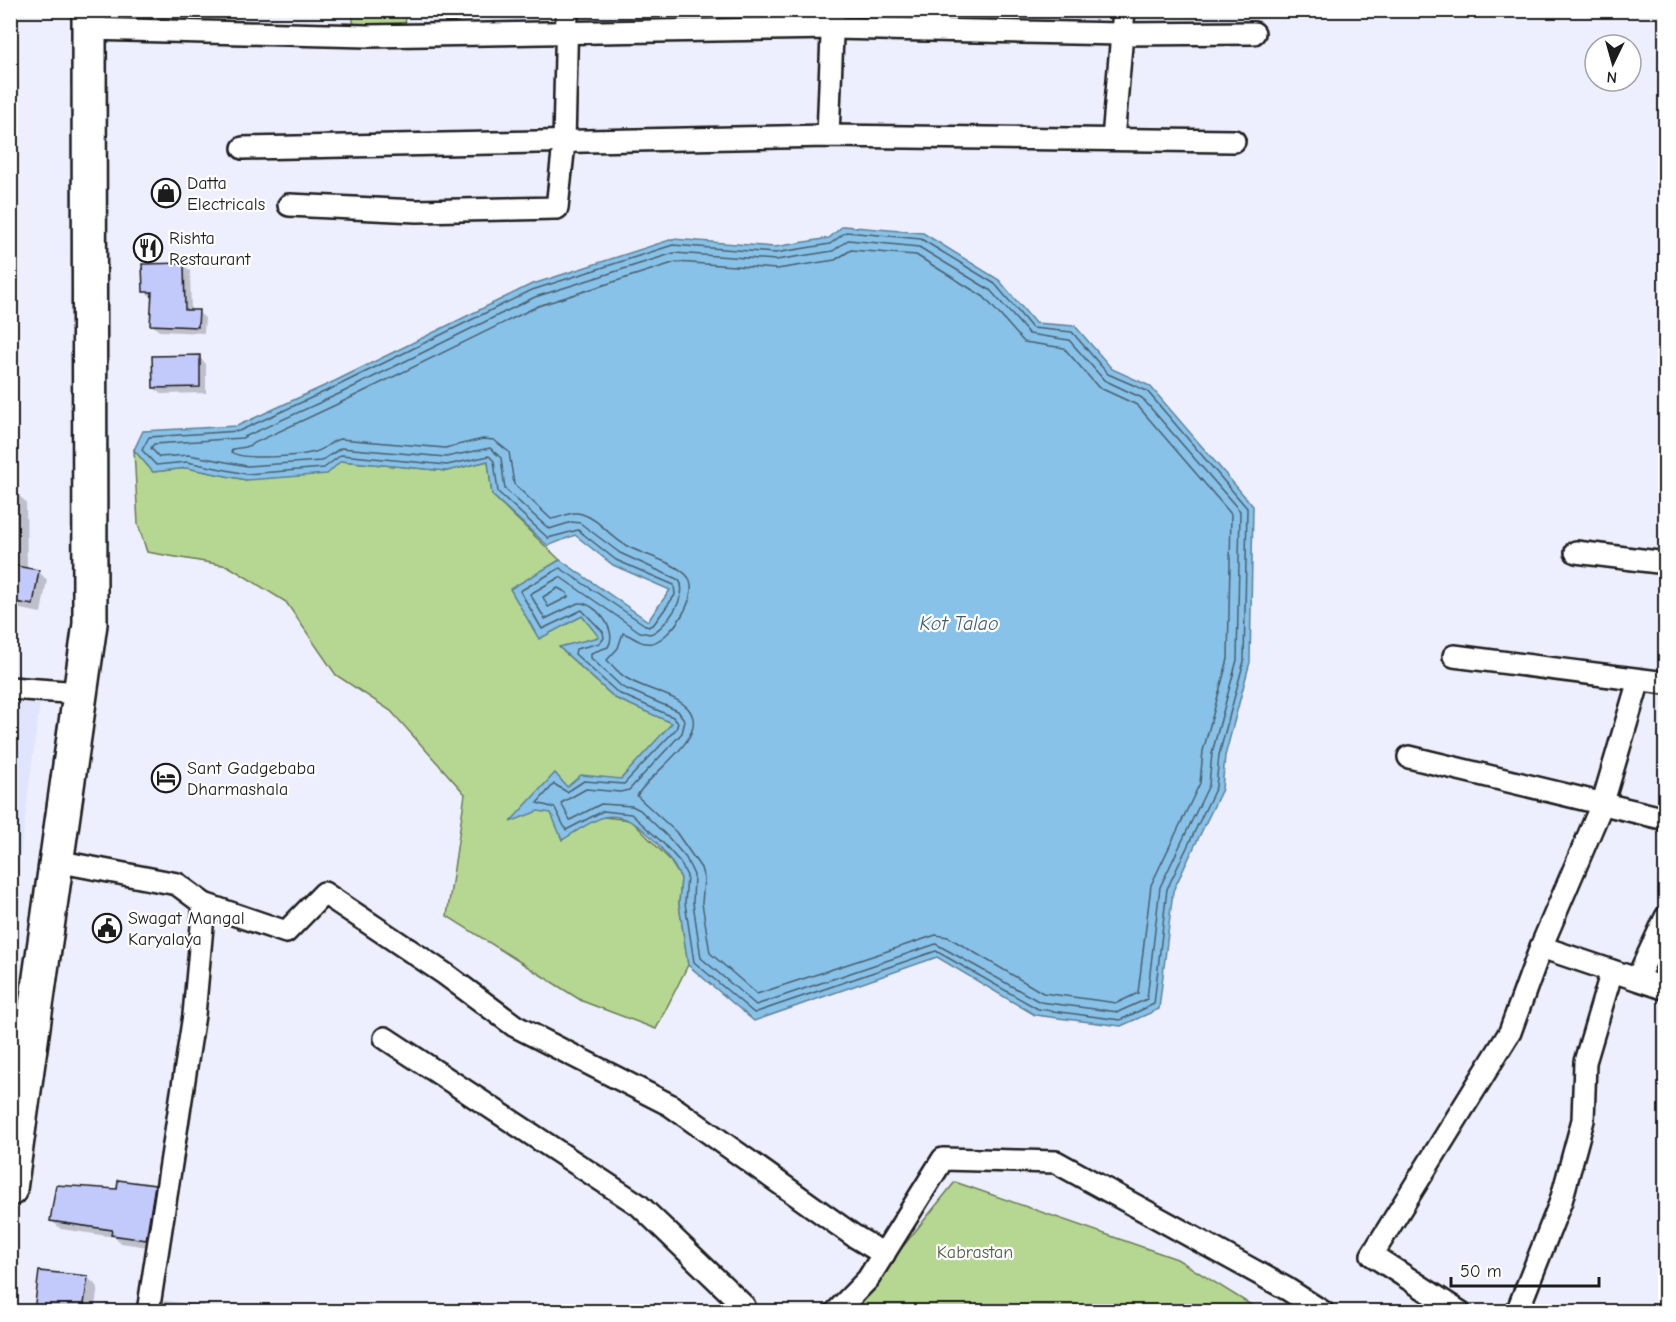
<svg xmlns="http://www.w3.org/2000/svg" width="1676" height="1322" font-family="'Comic Neue',sans-serif">
	<style>
		.built { fill: #e0e4fd }
		.green { fill: #b6d791; stroke: #697a56; stroke-width: 1.5 }
		.water { fill: #89c2e8; stroke: #5d8096; stroke-width: 1.5 }
		.shadow { fill: #0003 }
		.lines { fill: none; stroke-linecap: round; stroke-linejoin: round }
		.shore { stroke: #485e6e; stroke-width: 1.5 }
		.building { fill: #c2c9fb; stroke: #1c1c1c; stroke-width: 1.5 }
		.street-casing { stroke: #1c1c1c; stroke-width: 26 }
		.highway-casing { stroke: #1c1c1c; stroke-width: 38 }
		.street { stroke: #fff; stroke-width: 21 }
		.highway { stroke: #fff; stroke-width: 33 }
		.labels { text-anchor: middle; stroke-width: 4.5; stroke-linejoin: round; paint-order: stroke }
		.poi-label { font-size: 18px; fill: #1c1c1c; stroke: #fff; text-anchor: start }
		.park-label { font-size: 18px; fill: #525d45; stroke: #fff }
		.water-label { font-size: 20px; font-style: italic; fill: #485e6e; stroke: #fff }
	</style>
	<rect width="100%" height="100%" fill="#edeffe"/>
	<filter id="ink" filterUnits="userSpaceOnUse"><feTurbulence type="fractalNoise" baseFrequency=".0167" numOctaves="2"/><feDisplacementMap in="SourceGraphic" scale="12" xChannelSelector="R" yChannelSelector="G"/><feConvolveMatrix kernelMatrix="1 2 1 2 8 2 1 2 1" color-interpolation-filters="sRGB"/></filter>
	<g filter="url(#ink)">
		<!-- built -->
		<polygon class="built" points="11,698 40,701 11,927"/>
		<!-- green -->
		<g class="green">
			<polygon points="352,11 406,11 405,30 354,28"/>
			<polygon points="134,450 153,472 187,468 246,480 341,461 447,471 488,461 492,495 560,560 511,590 540,638 582,616 600,637 560,648 615,698 673,723 621,779 604,817 631,820 669,859 681,878 679,904 688,965 656,1029 582,1001 447,916 465,794 391,711 336,675 286,602 228,566 147,552 138,524"/>
			<polygon points="955,1182 1177,1259 1261,1311 850,1312"/>
		</g>
		<!-- water -->
		<path class="water" d="M843 226 923 233 999 280 1035 323 1075 326 1112 369 1150 386 1253 506 1250 662 1225 756 1222 789 1173 891 1159 1009 1121 1026 1035 1015 937 957 754 1021 688 965 679 904 681 878C668 853 636 810 604 817 590 821 574 833 562 840L551 813 538 811 510 822 555 773 567 787 581 775 621 779 672 723 615 698 559 647 599 637 582 616 539 639 510 589 560 560 648 621 670 590 613 565 575 535 548 546 492 495 488 461 447 471 341 461 327 474 246 480 187 468 153 472 134 450 143 431 237 426 335 381 530 285 673 239 775 247 829 238Z"/>
		<!-- shadow -->
		<g class="shadow">
			<polygon points="183,264 190,271 191,311 198,312 205,318 204,333 159,331 152,325 153,298 144,291"/>
			<polygon points="199,357 206,364 206,393 161,394 154,388"/>
			<polygon points="10,494 17,494 26,502 27,570 38,571 47,580 41,613 10,607"/>
			<polygon points="154,1186 163,1195 155,1248 121,1243 115,1237 61,1229 52,1221 118,1191"/>
			<polygon points="41,1272 87,1277 98,1287 94,1312 36,1312"/>
			<polygon points="164,1301 204,1305 210,1312 162,1312"/>
		</g>
		<g class="lines">
			<!-- shore -->
			<g class="shore">
				<polygon points="846,232 921,239 995,284 1032,328 1072,332 1108,374 1147,391 1247,508 1244,661 1219,755 1216,787 1167,889 1154,1004 1120,1020 1038,1009 936,951 754,1013 694,962 685,903 687,876 680,862 663,843 631,814 603,811 566,830 555,808 537,803 554,784 567,792 584,781 624,784 676,729 678,723 673,717 618,693 575,654 576,649 600,643 604,638 603,632 582,610 542,629 520,591 560,568 648,627 654,624 675,595 674,585 616,560 578,530 548,538 498,492 494,461 489,456 447,465 341,455 324,468 246,474 187,462 156,465 142,450 149,437 239,431 337,386 532,290 673,245 775,253 830,244"/>
				<path d="M848 240 919 247 990 290 1029 334 1069 340 1104 380 1142 398 1240 511 1237 660 1212 753 1209 785 1160 887 1147 999 1118 1012 1040 1002 936 944 756 1005 701 958 693 903 694 875 686 858 669 838 640 810 632 806 601 804 570 820 561 803 586 789 620 792 629 790 682 733 685 721 678 711 622 687 591 658V653L608 647C619 631 595 601 578 603L545 619 530 594 560 577 640 632 650 634C664 630 690 595 679 580L620 553 580 523 572 522 549 529 505 489 501 458 490 448 446 457 341 448 321 461 247 466 189 455 159 457 151 448 154 444 242 438 341 393 535 297 674 253 776 260 833 251Z"/>
				<path d="M851 250 916 255 984 297 1024 342 1064 348 1098 387 1137 405 1231 514 1228 659 1203 751 1200 783 1151 885 1138 993 1117 1003 1043 993 948 937 936 935 757 994 710 953 702 903 704 879 701 868 676 832 637 796C648 774 703 742 692 715 685 696 645 690 628 679 620 675 613 666 607 660L618 648 623 633C633 636 640 645 652 643 671 639 701 595 688 577 678 563 643 555 627 546 611 538 599 519 582 514 571 510 562 518 551 519L514 484 509 452 494 440 483 439 445 448 340 439C330 441 325 450 315 452 299 456 244 461 231 452L233 449 246 447 344 401 538 306 676 262 777 269 835 260Z"/>
				<polygon points="558,588 567,593 568,597 548,607 543,597"/>
			</g>
		</g>
		<!-- building -->
		<g class="building">
			<polygon points="184,263 185,310 199,310 198,327 150,325 152,292 143,292 142,264"/>
			<polygon points="200,355 200,387 153,388 152,356"/>
			<polygon points="10,565 39,570 33,605 10,601"/>
			<polygon points="118,1180 155,1185 146,1240 111,1235 112,1230 50,1221 56,1185 117,1189"/>
			<polygon points="39,1271 88,1276 83,1311 34,1311"/>
		</g>
		<g class="lines">
			<!-- street casing -->
			<g class="street-casing">
				<g id="street">
					<polyline points="89,29 367,36 832,28 1122,34 1254,33"/>
					<polyline points="828,136 833,10"/>
					<polyline points="1113,139 1124,10"/>
					<polyline points="243,148 828,136 1234,141"/>
					<polyline points="289,205 417,211 557,208 564,143 567,10"/>
					<polyline points="1576,552 1666,563"/>
					<polyline points="1454,656 1666,683"/>
					<polyline points="10,688 80,693"/>
					<polyline points="1409,757 1666,819"/>
					<polyline points="56,861 177,884 204,904 286,932 324,893 445,974 515,1026 670,1105 854,1236 884,1254"/>
					<polyline points="1541,947 1666,989"/>
					<polyline points="1637,979 1666,917"/>
					<polyline points="385,1038 639,1205 744,1306"/>
					<polyline points="148,1312 194,1015 204,904"/>
					<polyline points="836,1312 868,1279 943,1159 1056,1162 1287,1289 1323,1312"/>
					<polyline points="1460,1312 1372,1255 1510,1032 1541,947 1603,802 1639,680"/>
					<polyline points="1517,1312 1561,1201 1583,1120 1585,1062 1612,971"/>
				</g>
			</g>
			<!-- highway casing -->
			<g class="highway-casing">
				<polyline id="highway" points="10,1189 90,624 89,10"/>
			</g>
			<!-- street -->
			<use href="#street" class="street"/>
			<!-- highway -->
			<use href="#highway" class="highway"/>
		</g>
	</g>
	<!-- icons -->
	<defs>
		<g id="shop-ring" transform="scale(1.5)"><circle r="9.5" fill="#fff" stroke="#1c1c1c" stroke-width="1.5"/><path d="M-5-2.5h2.3a2.7 3.5 0 0 1 5.4 0H5L5.5 6h-11ZM-1.5-2.5h3a1.5 2.3 0 0 0-3 0Z" fill="#1c1c1c"/></g>
		<g id="restaurant-ring" transform="scale(1.5)"><circle r="9.5" fill="#fff" stroke="#1c1c1c" stroke-width="1.5"/><path d="M-5-6h1v4h1v-4h1v4h1v-4h1v5L-1.5 .5V6h-2V.5L-5-1ZM5-6V6H3V1.5H1.5Q1.5-4 5-6Z" fill="#1c1c1c"/></g>
		<g id="hotel-ring" transform="scale(1.5)"><circle r="9.5" fill="#fff" stroke="#1c1c1c" stroke-width="1.5"/><path d="M-6-4.5h1.5V1H6V5H4.5V3h-9V5H-6ZM-4 0a1.8 1.8 0 1 1 3.6 0ZM.5 0V-2.5h3Q6-2.5 6 0Z" fill="#1c1c1c"/></g>
		<g id="civic-ring" transform="scale(1.5)"><circle r="9.5" fill="#fff" stroke="#1c1c1c" stroke-width="1.5"/><path d="M-.6-6.5H3V-4.5H.6V-3L4-1V1h2V6H-6V1h2V-1L-.6-3ZM-1.2 2.5V6h2.4V2.5Z" fill="#1c1c1c"/></g>
	</defs>
	<g fill-rule="evenodd">
		<use href="#shop-ring" x="166" y="193"/>
		<use href="#restaurant-ring" x="148" y="248"/>
		<use href="#hotel-ring" x="166" y="778"/>
		<use href="#civic-ring" x="107" y="928"/>
	</g>
	<g class="labels">
		<!-- poi labels -->
		<g class="poi-label">
			<text x="187" y="189">Datta<tspan x="187" dy="21">Electricals</tspan></text>
			<text x="169" y="244">Rishta<tspan x="169" dy="21">Restaurant</tspan></text>
			<text x="187" y="774">Sant Gadgebaba<tspan x="187" dy="21">Dharmashala</tspan></text>
			<text x="128" y="924">Swagat Mangal<tspan x="128" dy="21">Karyalaya</tspan></text>
		</g>
		<!-- park labels -->
		<g class="park-label">
			<text x="975" y="1258">Kabrastan</text>
		</g>
		<!-- water labels -->
		<g class="water-label">
			<text x="959" y="630">Kot Talao</text>
		</g>
	</g>
	<!-- margin -->
	<rect width="1676" height="1322" fill="none" stroke="#fff" stroke-width="36"/>
	<rect x="18" y="18" width="1640" height="1286" fill="none" stroke="#1c1c1c" stroke-width="2" filter="url(#ink)"/>
	<!-- north arrow -->
	<g transform="translate(1613 63) rotate(185)"><circle r="28" fill="#ffffff" stroke="#a4a4a4" stroke-width="1.5"/>
	<path d="M0-4.5L10 22L0 15L-10 22Z" fill="#1c1c1c"/>
	<text y="-9" font-size="16" font-weight="bold" text-anchor="middle" fill="#1c1c1c">N</text>
	</g>
	<!-- scale -->
	<path d="M1451 1277v9h148v-9" fill="none" stroke="#1c1c1c" stroke-width="3"/>
	<text x="1460" y="1277" font-size="18" fill="#1c1c1c" stroke="#ffffff" stroke-width="4.5" paint-order="stroke">50 m</text>
</svg>
